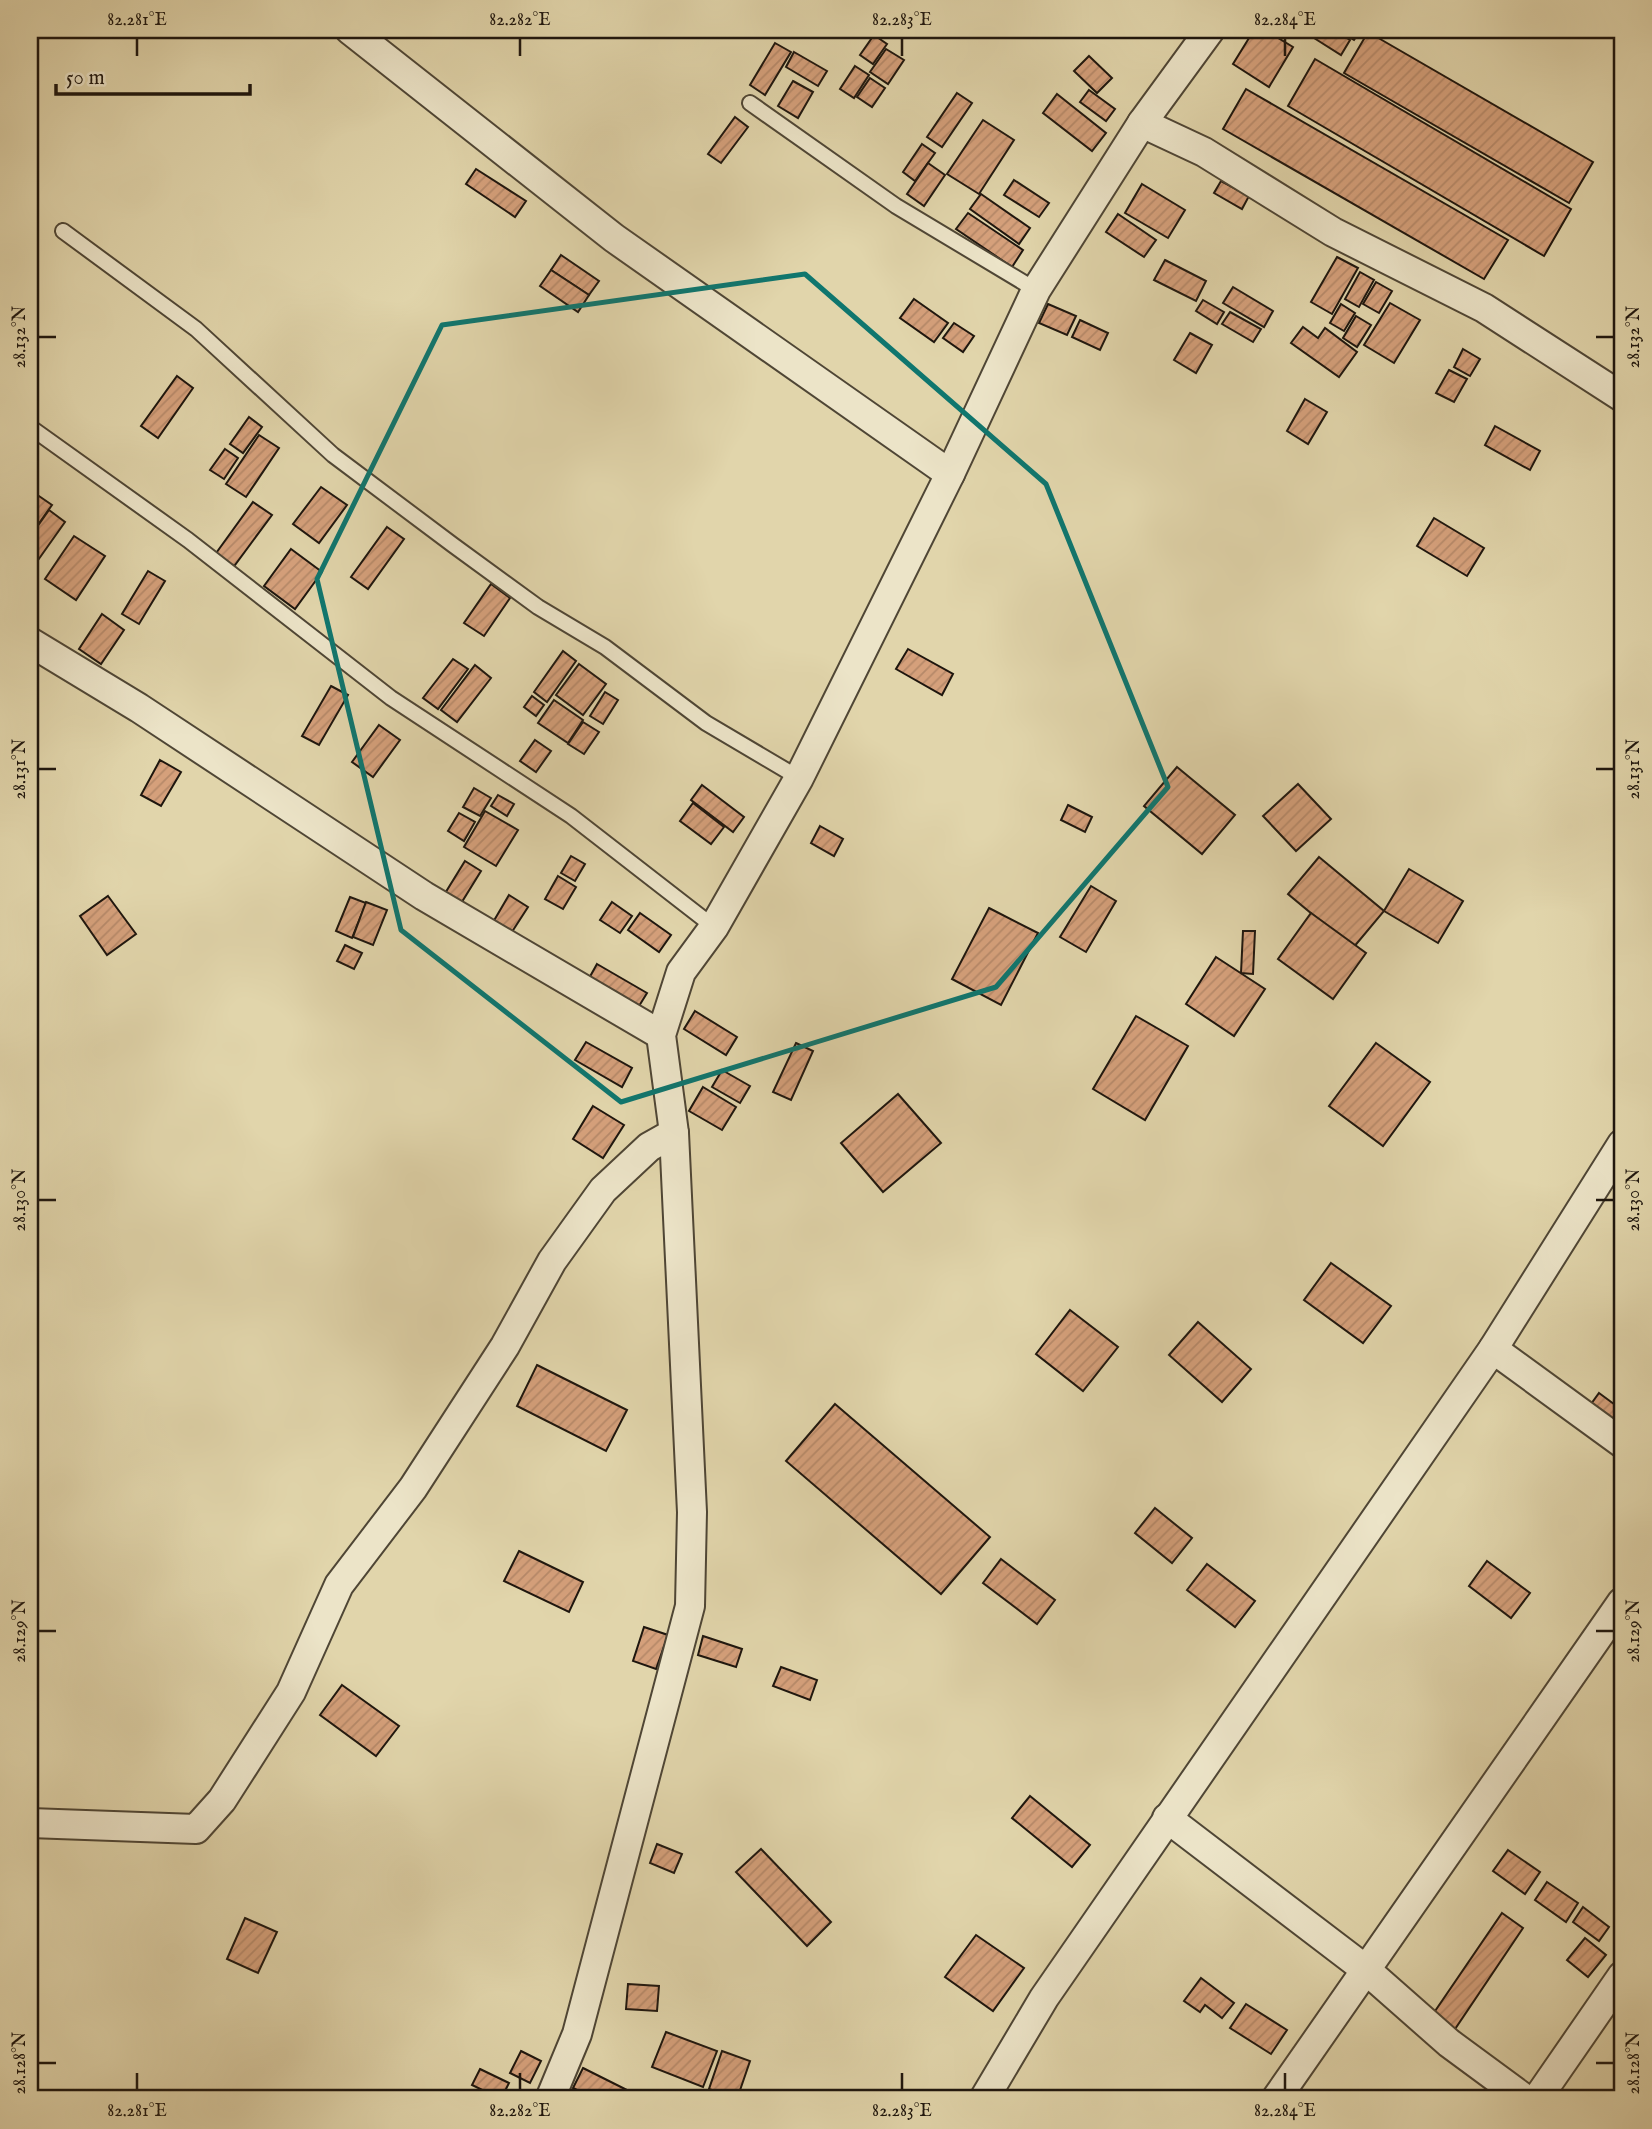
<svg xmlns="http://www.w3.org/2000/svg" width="1652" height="2129" font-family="'IM FELL English',serif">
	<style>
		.building { fill: url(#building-hatch); stroke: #1e160e; stroke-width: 2 }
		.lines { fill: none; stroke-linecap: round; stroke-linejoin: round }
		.service-casing { stroke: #4f4635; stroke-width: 18 }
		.minor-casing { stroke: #4f4635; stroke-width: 32 }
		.service { stroke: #ece4c8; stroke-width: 14 }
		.minor { stroke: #ece4c8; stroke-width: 28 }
		.marked { fill: none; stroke: #0f766e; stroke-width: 5; stroke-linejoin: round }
		.ticks { fill: none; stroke: #1e160e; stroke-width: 2.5 }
		.neatline { fill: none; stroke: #1e160e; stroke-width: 2.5 }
		.ticks-label { font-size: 18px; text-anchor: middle; fill: #1e160e }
	</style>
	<defs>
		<pattern id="building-hatch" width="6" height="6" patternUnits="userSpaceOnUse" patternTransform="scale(1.75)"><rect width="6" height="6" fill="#d5a07b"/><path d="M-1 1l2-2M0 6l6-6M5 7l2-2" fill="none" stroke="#b68969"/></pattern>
	</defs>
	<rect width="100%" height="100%" fill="#e1d5ab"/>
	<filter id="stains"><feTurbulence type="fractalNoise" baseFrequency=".00286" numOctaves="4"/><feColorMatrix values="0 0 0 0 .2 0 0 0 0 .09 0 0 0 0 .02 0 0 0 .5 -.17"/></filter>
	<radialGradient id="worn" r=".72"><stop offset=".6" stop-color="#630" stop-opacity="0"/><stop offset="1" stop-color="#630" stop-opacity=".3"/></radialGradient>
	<!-- building -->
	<g class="building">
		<polygon points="1254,30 1265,30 1293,47 1269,87 1233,64"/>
		<polygon points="1319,30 1333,30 1350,40 1341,55 1314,38"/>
		<polygon points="1337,30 1361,30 1354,40"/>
		<polygon points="1368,32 1593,162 1569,203 1344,73"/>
		<polygon points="874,35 887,44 873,64 860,55"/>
		<polygon points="775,43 791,52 765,95 750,85"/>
		<polygon points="886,49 904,60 888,84 870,72"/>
		<polygon points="794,52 827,71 818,86 786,67"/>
		<polygon points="1089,56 1112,78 1097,93 1074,71"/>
		<polygon points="1315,59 1571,209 1544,256 1288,106"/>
		<polygon points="855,66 869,75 854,98 840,89"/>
		<polygon points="870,78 885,88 872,107 857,97"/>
		<polygon points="793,81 813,92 798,118 778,106"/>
		<polygon points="1246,89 1508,240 1484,279 1223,129"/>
		<polygon points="1089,90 1115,109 1106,121 1080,102"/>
		<polygon points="957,93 972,103 942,147 927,137"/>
		<polygon points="1057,94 1106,133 1092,151 1043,113"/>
		<polygon points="735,117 748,127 721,163 708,154"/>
		<polygon points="983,120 1014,140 979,194 947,174"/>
		<polygon points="922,144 935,153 915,181 903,172"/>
		<polygon points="928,163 945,175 924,206 907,194"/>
		<polygon points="476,169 526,201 515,217 466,184"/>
		<polygon points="1014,180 1049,203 1039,217 1004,195"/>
		<polygon points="1221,181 1249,196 1242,209 1214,193"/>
		<polygon points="1142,184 1185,210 1168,238 1125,213"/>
		<polygon points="981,194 1030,228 1019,244 970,209"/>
		<polygon points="968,213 1023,250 1012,267 956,229"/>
		<polygon points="1118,214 1156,240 1144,257 1106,232"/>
		<polygon points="561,255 599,281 589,295 551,270"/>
		<polygon points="1337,257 1358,268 1332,314 1311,302"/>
		<polygon points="1165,260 1206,281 1196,301 1154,280"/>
		<polygon points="551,270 589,295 578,312 540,286"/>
		<polygon points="1360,272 1374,280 1359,307 1345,299"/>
		<polygon points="1376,282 1392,291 1379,313 1363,304"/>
		<polygon points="1233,287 1273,311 1264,327 1223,303"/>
		<polygon points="914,299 948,323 934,342 900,318"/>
		<polygon points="1203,300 1224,312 1217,324 1196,311"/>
		<polygon points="1390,303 1420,320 1394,363 1364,345"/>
		<polygon points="1048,304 1076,316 1067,335 1039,323"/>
		<polygon points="1341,304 1355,313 1344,331 1330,323"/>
		<polygon points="1230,312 1261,329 1253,342 1222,324"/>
		<polygon points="1356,316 1371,325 1357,347 1343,338"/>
		<polygon points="1080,320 1108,333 1100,350 1072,337"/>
		<polygon points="954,323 974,336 963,352 943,338"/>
		<polygon points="1303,327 1318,338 1325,328 1357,352 1339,377 1291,343"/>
		<polygon points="1190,333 1212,345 1196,373 1174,360"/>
		<polygon points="1463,349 1480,359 1470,376 1454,367"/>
		<polygon points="1449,370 1467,379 1454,402 1436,393"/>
		<polygon points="177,376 193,388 158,438 141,426"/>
		<polygon points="1305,399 1327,412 1308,444 1287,431"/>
		<polygon points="249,417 262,427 243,453 230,444"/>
		<polygon points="1495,426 1540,451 1530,470 1485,445"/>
		<polygon points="259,435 279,448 246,497 226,484"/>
		<polygon points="225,449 238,458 224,479 210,470"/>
		<polygon points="321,487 347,505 319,543 293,524"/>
		<polygon points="36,494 52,505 30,536 30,503"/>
		<polygon points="253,502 272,515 232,569 214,556"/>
		<polygon points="49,510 65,522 31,570 30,537"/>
		<polygon points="1434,518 1484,548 1467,576 1417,546"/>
		<polygon points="387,527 404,539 368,589 351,577"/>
		<polygon points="74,536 105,556 76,600 45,579"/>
		<polygon points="291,549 322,572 295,609 264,586"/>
		<polygon points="148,571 165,581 139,624 122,614"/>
		<polygon points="491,584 510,598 484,636 464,623"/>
		<polygon points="102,614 124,630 101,664 79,649"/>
		<polygon points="908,649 953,674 942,695 896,669"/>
		<polygon points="563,651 576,661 547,702 534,692"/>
		<polygon points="453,659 468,669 438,709 423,698"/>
		<polygon points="579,664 606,684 583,715 556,695"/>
		<polygon points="475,665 491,678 457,722 441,710"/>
		<polygon points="331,686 348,695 319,745 302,736"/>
		<polygon points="605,692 618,700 603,724 590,716"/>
		<polygon points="532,696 544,705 536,716 524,707"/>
		<polygon points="554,700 583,720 568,743 538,723"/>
		<polygon points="583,722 599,732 584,754 568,744"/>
		<polygon points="379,725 400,740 373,777 352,762"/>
		<polygon points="535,740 551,751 536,772 520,761"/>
		<polygon points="160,760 181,772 161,806 141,795"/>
		<polygon points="1177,767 1235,815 1202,854 1144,806"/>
		<polygon points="1298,784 1331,819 1296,851 1263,816"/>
		<polygon points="702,785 744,817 733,832 691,800"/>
		<polygon points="474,788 491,798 480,816 463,807"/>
		<polygon points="498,795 514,804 507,816 491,806"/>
		<polygon points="693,803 724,827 711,844 680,821"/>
		<polygon points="1068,805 1092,817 1085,832 1061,820"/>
		<polygon points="485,811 518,830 496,866 464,847"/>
		<polygon points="459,813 475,822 464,841 448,831"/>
		<polygon points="820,826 843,839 834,856 811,843"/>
		<polygon points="571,856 585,864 575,881 561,873"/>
		<polygon points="1319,857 1384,911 1353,948 1288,894"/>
		<polygon points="465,861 481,871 460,905 444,895"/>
		<polygon points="1409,869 1463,901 1438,943 1384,911"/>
		<polygon points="558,876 576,887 563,909 545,899"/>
		<polygon points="1091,886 1116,901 1086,952 1060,937"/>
		<polygon points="509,895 528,907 510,935 492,924"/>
		<polygon points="108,896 136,934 107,955 80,916"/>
		<polygon points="350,897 366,903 352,938 336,931"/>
		<polygon points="366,902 387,910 373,945 353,937"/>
		<polygon points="612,902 632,916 620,933 600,920"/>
		<polygon points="989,908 1038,933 1001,1005 952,979"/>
		<polygon points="640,913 671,935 659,952 628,930"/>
		<polygon points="1311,913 1366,953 1333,999 1278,959"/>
		<polygon points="1243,931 1255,931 1253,974 1241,973"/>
		<polygon points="345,945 362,953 354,969 337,961"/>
		<polygon points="1216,957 1265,989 1234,1036 1186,1004"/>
		<polygon points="597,964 647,993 636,1011 587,982"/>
		<polygon points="695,1011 737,1037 726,1055 684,1029"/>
		<polygon points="1136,1016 1188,1046 1145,1120 1093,1089"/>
		<polygon points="586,1042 632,1068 622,1087 575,1060"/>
		<polygon points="796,1043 813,1051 791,1100 773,1092"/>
		<polygon points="1376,1043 1430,1082 1383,1146 1329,1106"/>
		<polygon points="722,1070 750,1086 740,1103 712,1087"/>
		<polygon points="703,1087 736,1107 722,1130 689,1111"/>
		<polygon points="898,1094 941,1143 883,1192 841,1143"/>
		<polygon points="593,1106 624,1125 603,1158 573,1139"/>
		<polygon points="1331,1263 1391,1306 1363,1343 1304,1300"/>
		<polygon points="1070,1310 1118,1347 1083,1391 1036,1354"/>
		<polygon points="1198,1322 1251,1369 1222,1402 1169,1355"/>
		<polygon points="537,1365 627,1410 606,1451 517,1406"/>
		<polygon points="1599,1393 1622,1410 1622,1437 1586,1411"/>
		<polygon points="835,1404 990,1537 941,1594 786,1461"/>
		<polygon points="1155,1508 1192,1538 1172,1563 1135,1533"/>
		<polygon points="519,1551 583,1582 569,1612 504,1581"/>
		<polygon points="1001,1559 1055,1600 1037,1624 983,1583"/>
		<polygon points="1487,1561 1530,1593 1511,1618 1469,1586"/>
		<polygon points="1207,1564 1255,1601 1235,1627 1187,1590"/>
		<polygon points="644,1627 668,1635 656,1669 633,1661"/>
		<polygon points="703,1636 742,1649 736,1667 698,1655"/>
		<polygon points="781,1667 817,1680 810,1700 773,1686"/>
		<polygon points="342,1685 399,1726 376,1756 320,1715"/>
		<polygon points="1030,1796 1090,1845 1072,1867 1012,1818"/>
		<polygon points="657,1844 682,1854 674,1873 650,1863"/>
		<polygon points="761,1849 831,1922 807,1946 736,1872"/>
		<polygon points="1508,1850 1540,1872 1525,1894 1493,1871"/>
		<polygon points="1547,1882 1578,1903 1566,1922 1535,1900"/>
		<polygon points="1583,1907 1609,1927 1599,1941 1573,1922"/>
		<polygon points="1502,1913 1523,1928 1453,2032 1431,2017"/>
		<polygon points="245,1918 277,1932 258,1973 227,1959"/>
		<polygon points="976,1935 1024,1968 993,2011 945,1977"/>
		<polygon points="1585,1938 1606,1955 1588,1977 1567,1960"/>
		<polygon points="1201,1978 1234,2003 1222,2018 1205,2005 1200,2012 1184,2001"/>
		<polygon points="628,1984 659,1986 657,2011 626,2009"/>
		<polygon points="1246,2004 1287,2030 1271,2054 1230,2028"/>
		<polygon points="666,2032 717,2051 703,2087 652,2067"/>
		<polygon points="521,2051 541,2061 530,2083 510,2073"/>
		<polygon points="722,2051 750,2061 737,2099 709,2089"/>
		<polygon points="583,2068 637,2095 635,2099 596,2099 573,2088"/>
		<polygon points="480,2069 509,2083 501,2099 472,2085"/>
	</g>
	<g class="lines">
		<!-- service casing -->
		<g class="service-casing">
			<g id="service">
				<polyline points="750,103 896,206 1036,290"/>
				<polyline points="63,231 196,329 333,455 453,545 538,607 605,647 706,723 799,778"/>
				<polyline points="30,427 188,540 391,698 571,816 714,927"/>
			</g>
		</g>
		<!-- minor casing -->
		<g class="minor-casing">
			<g id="minor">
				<polyline points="350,30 614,238 950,474"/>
				<polyline points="1142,123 1204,152 1333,232 1484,308 1622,397"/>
				<polyline points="30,642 139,708 424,896 661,1035"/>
				<polyline points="1493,1349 1622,1443"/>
				<polyline points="1167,1818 1365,1969 1449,2043 1525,2099"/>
				<polyline points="30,1823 196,1829 222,1800 291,1692 339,1585 413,1488 505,1346 552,1261 603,1190 649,1147 674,1133"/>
				<polyline points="550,2099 577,2034 690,1606 692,1512 674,1133 661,1035 681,972 714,927 799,778 950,474 1036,290 1142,123 1210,30"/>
				<polyline points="984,2099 1044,1998 1493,1349 1622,1144"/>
				<polyline points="1276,2099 1622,1602"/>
				<polyline points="1537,2099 1622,1976"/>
			</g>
		</g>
		<!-- service -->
		<use href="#service" class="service"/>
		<!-- minor -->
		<use href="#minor" class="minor"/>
	</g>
	<!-- marked area -->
	<path class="marked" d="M805 274 1046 484 1168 787 996 987 621 1102 401 930 317 579 442 325Z"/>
	<!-- ticks -->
	<path class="ticks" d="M137 38V56M520 38V56M902 38V56M1285 38V56M38 337H56M1596 337H1614M38 769H56M1596 769H1614M38 1200H56M1596 1200H1614M38 1631H56M1596 1631H1614M38 2063H56M1596 2063H1614M137 2073V2090M520 2073V2090M902 2073V2090M1285 2073V2090"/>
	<!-- margin -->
	<rect width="1652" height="2129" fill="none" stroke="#e1d5ab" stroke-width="77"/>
	<!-- scale -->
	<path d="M56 84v10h194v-10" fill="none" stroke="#1e160e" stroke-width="3.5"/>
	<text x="66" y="84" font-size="21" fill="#1e160e" stroke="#ece4c8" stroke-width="5" paint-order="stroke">50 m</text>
	<rect x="38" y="38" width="1576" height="2052" class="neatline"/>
	<g class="ticks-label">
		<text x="137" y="25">82.281°E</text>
		<text x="520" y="25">82.282°E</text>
		<text x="902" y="25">82.283°E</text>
		<text x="1285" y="25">82.284°E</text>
		<text transform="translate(19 337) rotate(-90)" y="6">28.132°N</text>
		<text transform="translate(1633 337) rotate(-90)" y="6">28.132°N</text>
		<text transform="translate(19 769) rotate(-90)" y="6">28.131°N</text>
		<text transform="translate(1633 769) rotate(-90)" y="6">28.131°N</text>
		<text transform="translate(19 1200) rotate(-90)" y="6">28.130°N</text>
		<text transform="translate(1633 1200) rotate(-90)" y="6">28.130°N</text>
		<text transform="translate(19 1631) rotate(-90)" y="6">28.129°N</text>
		<text transform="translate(1633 1631) rotate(-90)" y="6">28.129°N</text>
		<text transform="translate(19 2063) rotate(-90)" y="6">28.128°N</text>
		<text transform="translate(1633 2063) rotate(-90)" y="6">28.128°N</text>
		<text x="137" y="2116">82.281°E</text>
		<text x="520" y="2116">82.282°E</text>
		<text x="902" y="2116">82.283°E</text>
		<text x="1285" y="2116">82.284°E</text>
	</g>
	<rect width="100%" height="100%" filter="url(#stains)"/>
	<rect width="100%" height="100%" fill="url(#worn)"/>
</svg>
